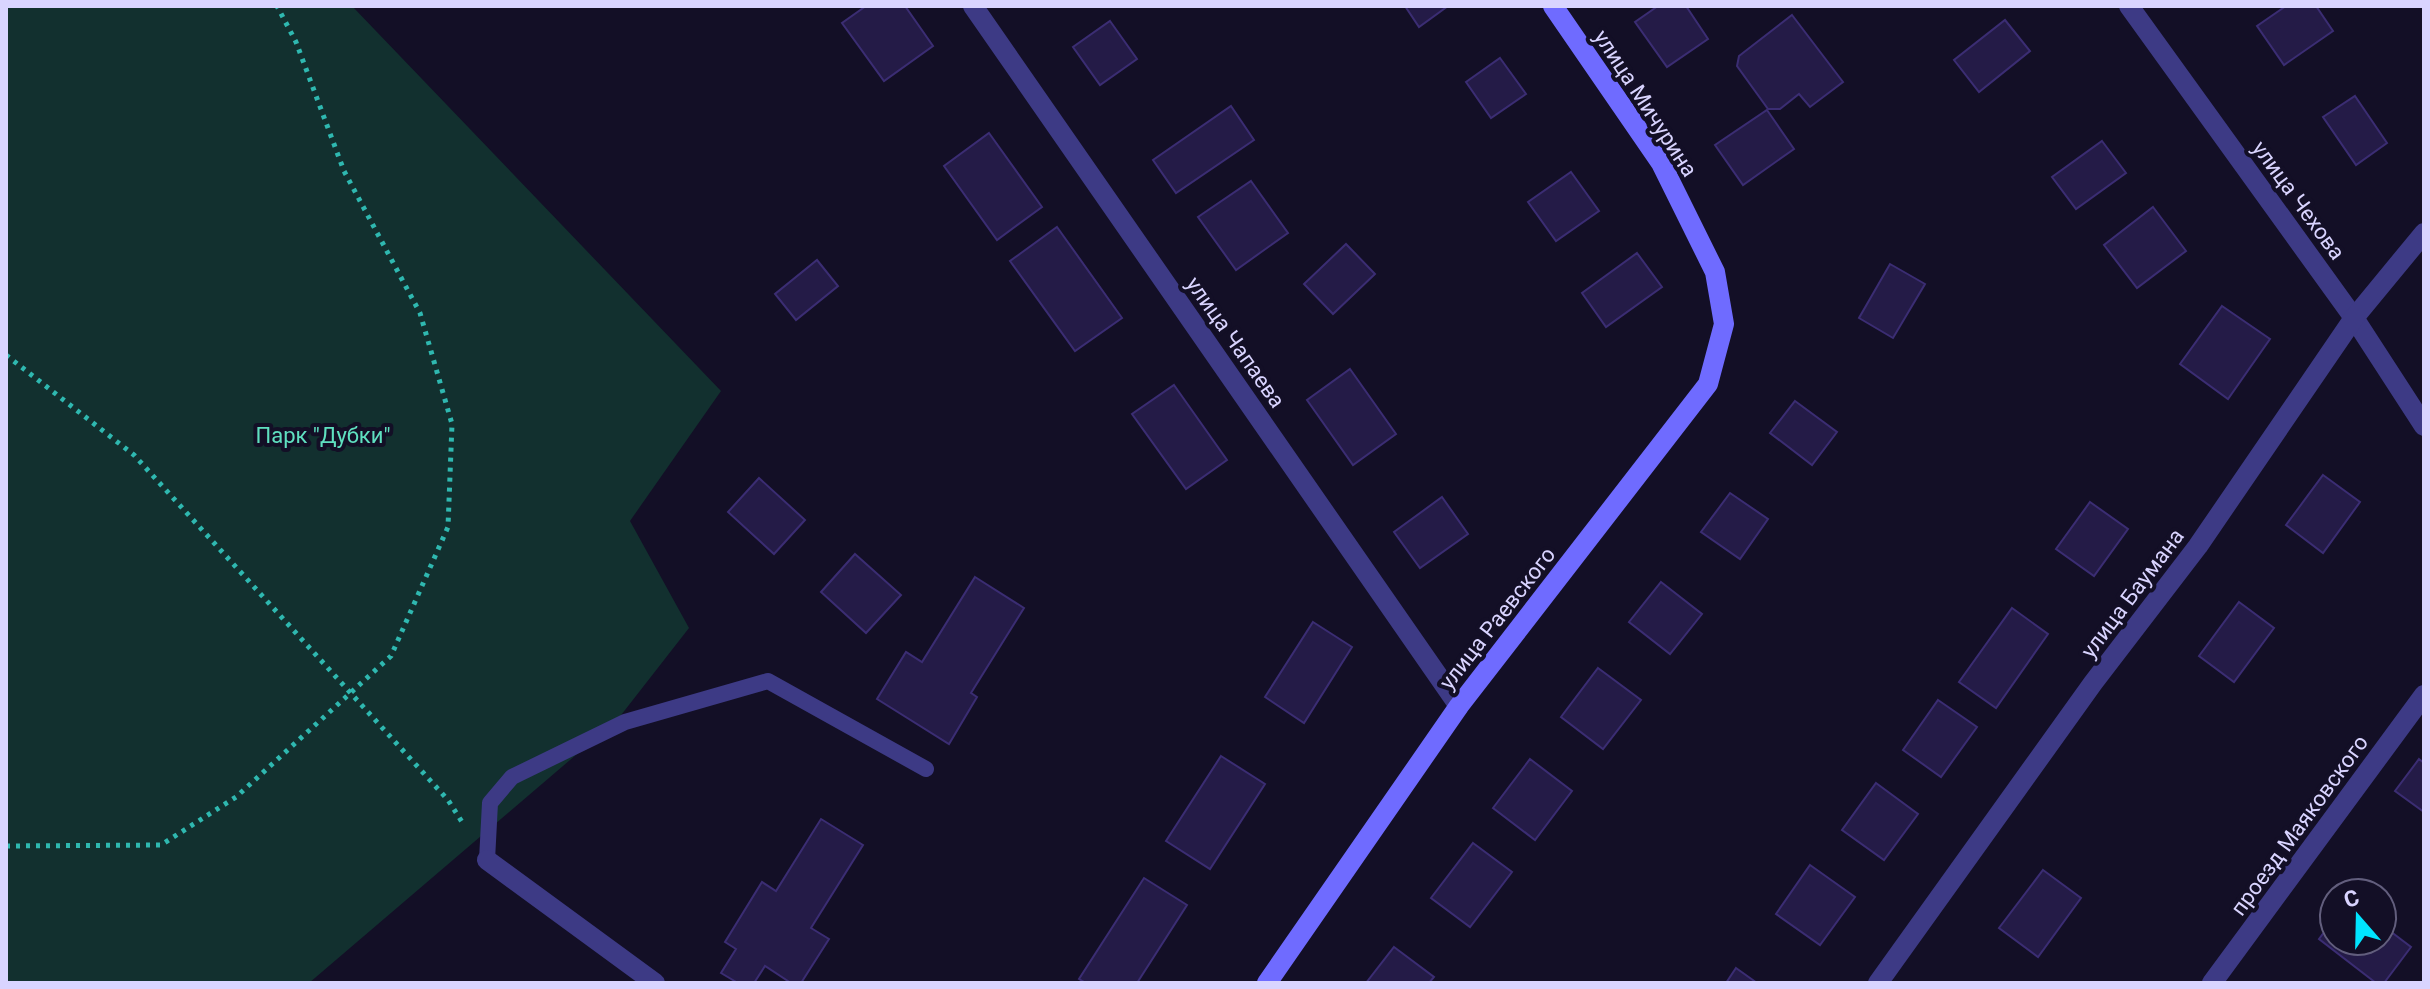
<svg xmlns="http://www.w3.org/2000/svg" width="2430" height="989" font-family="Roboto,sans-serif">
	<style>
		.green { fill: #12302f }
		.building { fill: #241b47; stroke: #3b2d73; stroke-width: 2 }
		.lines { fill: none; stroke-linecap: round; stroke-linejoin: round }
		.path { stroke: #2fb8b0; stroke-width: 5; stroke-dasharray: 4 6; stroke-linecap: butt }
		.lane { stroke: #3d3a85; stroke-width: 16 }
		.street { stroke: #3d3a85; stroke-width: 20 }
		.secondary { stroke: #6f6bff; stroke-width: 20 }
		.labels { text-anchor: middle; stroke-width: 8; stroke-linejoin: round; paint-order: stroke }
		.street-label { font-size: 22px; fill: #d9d4ff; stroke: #130f26 }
		.park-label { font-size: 22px; fill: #5fe0c0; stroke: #130f26 }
	</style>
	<rect width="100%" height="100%" fill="#130f26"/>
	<!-- green -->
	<polygon class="green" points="6,6 352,6 721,391 630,521 689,628 618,719 309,983 6,983"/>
	<!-- building -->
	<g class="building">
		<polygon points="866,6 905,6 933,46 884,81 842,23"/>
		<polygon points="1405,6 1448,6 1419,27"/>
		<polygon points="1658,6 1686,6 1708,39 1667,67 1635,22"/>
		<polygon points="2286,6 2316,6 2333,31 2284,65 2257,26"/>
		<polygon points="1792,15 1843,82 1810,107 1799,94 1780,109 1768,109 1737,66 1739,56"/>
		<polygon points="2005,20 2030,51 1979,92 1954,60"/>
		<polygon points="1110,21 1137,59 1100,85 1073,47"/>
		<polygon points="1500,58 1526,94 1491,118 1466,82"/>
		<polygon points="2355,96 2387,143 2356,165 2323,117"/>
		<polygon points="1231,106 1254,140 1176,193 1153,160"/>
		<polygon points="1767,110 1794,149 1743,185 1715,145"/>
		<polygon points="989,133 1042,207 997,240 944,166"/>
		<polygon points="2102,141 2126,173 2076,209 2052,177"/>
		<polygon points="1571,172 1599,211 1556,241 1528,202"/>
		<polygon points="1251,181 1288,233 1236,270 1198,217"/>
		<polygon points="2153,207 2186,251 2137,288 2104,245"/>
		<polygon points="1057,227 1122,318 1075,351 1010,261"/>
		<polygon points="1346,244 1375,274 1333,314 1304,284"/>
		<polygon points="1637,253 1662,287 1606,327 1582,293"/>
		<polygon points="817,260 838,286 796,320 775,294"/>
		<polygon points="1890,264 1925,284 1893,338 1859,318"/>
		<polygon points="2222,306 2270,339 2228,399 2180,364"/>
		<polygon points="1350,369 1396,434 1353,465 1307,400"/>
		<polygon points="1174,385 1227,460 1186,489 1132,414"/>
		<polygon points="1795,401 1837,432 1812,465 1770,433"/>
		<polygon points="2323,475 2360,502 2323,553 2286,525"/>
		<polygon points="759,478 805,520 774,554 728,512"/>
		<polygon points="1730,493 1768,519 1740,559 1701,532"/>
		<polygon points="1442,497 1468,534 1420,568 1394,532"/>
		<polygon points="2090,502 2128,529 2094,576 2056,549"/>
		<polygon points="855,554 901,595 866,633 821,592"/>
		<polygon points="975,577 1024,608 971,693 977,697 949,744 877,699 906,652 922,662"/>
		<polygon points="1661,582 1702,614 1670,654 1629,622"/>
		<polygon points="2239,602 2274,628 2234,682 2199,656"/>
		<polygon points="2012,608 2048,634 1996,708 1959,682"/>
		<polygon points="1313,622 1352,647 1304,723 1265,697"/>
		<polygon points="1598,668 1641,700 1603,749 1561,717"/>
		<polygon points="1938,700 1977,727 1941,777 1903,750"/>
		<polygon points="1221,756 1265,784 1210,869 1166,841"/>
		<polygon points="1530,759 1572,791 1535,840 1493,808"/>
		<polygon points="2419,759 2424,763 2424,812 2395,791"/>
		<polygon points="1876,783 1918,814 1884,860 1842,830"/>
		<polygon points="821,819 863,845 811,928 829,939 801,983 791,983 765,966 754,983 738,983 721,973 736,949 725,942 762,882 776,891"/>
		<polygon points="1473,843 1512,872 1470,927 1431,898"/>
		<polygon points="1810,865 1855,897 1820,945 1776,914"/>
		<polygon points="2043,870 2081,898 2038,957 1999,928"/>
		<polygon points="1144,878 1187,905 1137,983 1086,983 1079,979"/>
		<polygon points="2334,919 2334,941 2382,941 2382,925 2411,947 2384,983 2376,983 2319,939"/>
		<polygon points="1394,947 1434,977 1429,983 1366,983"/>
		<polygon points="1736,968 1757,983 1726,983"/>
	</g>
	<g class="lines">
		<!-- path -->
		<g class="path">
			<polyline points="6,355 134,455 448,800 462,822"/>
			<polyline points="6,846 161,845 236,797 391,656 448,527 452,424 420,313 344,171 296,42 277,6"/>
		</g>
		<!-- lane -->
		<polyline class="lane" points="487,860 490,803 512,777 625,722 768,681 926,769"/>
		<!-- street -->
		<g class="street">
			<polyline points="973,6 1459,706"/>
			<polyline points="2129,6 2354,318 2424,426"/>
			<polyline points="487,860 655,983"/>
			<polyline points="1878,983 2093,683 2198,546 2354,318 2424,233"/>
			<polyline points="2212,983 2424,695"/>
		</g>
		<!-- secondary -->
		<polyline class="secondary" points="1267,983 1459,706 1708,384 1724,324 1715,272 1661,163 1553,6"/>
	</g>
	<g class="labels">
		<!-- street labels -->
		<g class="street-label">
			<text transform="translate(1646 103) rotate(57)" y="8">улица Мичурина</text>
			<text transform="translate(2299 200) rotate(54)" y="8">улица Чехова</text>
			<text transform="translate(1236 342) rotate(55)" y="8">улица Чапаева</text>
			<text transform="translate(2132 593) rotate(-53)" y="8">улица Баумана</text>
			<text transform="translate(1497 618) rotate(-52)" y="8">улица Раевского</text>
			<text transform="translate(2299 825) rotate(-54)" y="8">проезд Маяковского</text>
		</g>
		<!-- park labels -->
		<g class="park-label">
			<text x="323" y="443">Парк "Дубки"</text>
		</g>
	</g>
	<!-- border -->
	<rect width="2430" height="989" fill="none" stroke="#d9d4ff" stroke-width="16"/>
	<!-- north arrow -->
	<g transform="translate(2358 917) rotate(340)"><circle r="38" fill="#130f26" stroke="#625e7d" stroke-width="2"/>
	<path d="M0-6L14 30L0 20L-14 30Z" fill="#00e5ff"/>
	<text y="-12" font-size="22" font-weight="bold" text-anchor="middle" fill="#d9d4ff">С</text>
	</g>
</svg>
